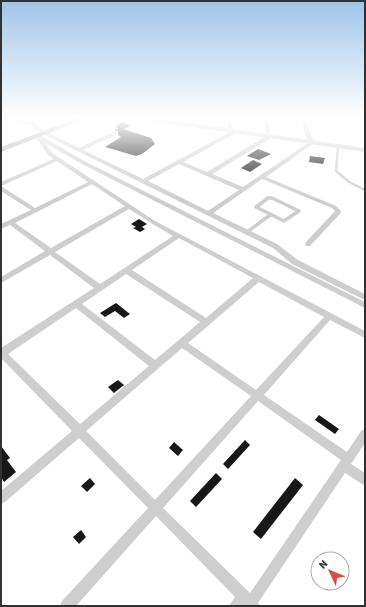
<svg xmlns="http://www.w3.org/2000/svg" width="366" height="607" font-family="'Source Sans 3',sans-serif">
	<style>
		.building { fill: #181818 }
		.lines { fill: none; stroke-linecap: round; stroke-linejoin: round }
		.service-far1 { stroke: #cecece; stroke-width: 2.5 }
		.service { stroke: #cecece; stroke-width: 3.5 }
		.minor { fill: #cecece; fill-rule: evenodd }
		.tertiary { fill: #cecece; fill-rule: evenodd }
		.primary { fill: #a9a9a9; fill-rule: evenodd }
	</style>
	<rect width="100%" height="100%" fill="#fff"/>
	<!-- building -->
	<g class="building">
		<polygon points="122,122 131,126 123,129 151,138 155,144 142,154 136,156 105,147 121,137 118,135 118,131 114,130 119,129 116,127"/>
		<polygon points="258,149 271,154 259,160 247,156"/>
		<polygon points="310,156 325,158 323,164 309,162"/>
		<polygon points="253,160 262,164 250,172 241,168"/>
		<polygon points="139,219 147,224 142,227 145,229 140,232 133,228 136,227 131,224"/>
		<polygon points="116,303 130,314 124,318 115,311 105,317 100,313"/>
		<polygon points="118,380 124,385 114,393 108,387"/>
		<polygon points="319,415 339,429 335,434 315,420"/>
		<polygon points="245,440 250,445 228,469 223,464"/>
		<polygon points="174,442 183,450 178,456 169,448"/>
		<polygon points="1,446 10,458 7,460 16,472 4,482 1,477"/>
		<polygon points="216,473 222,479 196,507 190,501"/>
		<polygon points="90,478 95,484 87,492 81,486"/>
		<polygon points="295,478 303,485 261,539 253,532"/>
		<polygon points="81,530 86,537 79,544 73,537"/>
	</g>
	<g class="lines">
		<!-- service-far1 -->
		<g class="service-far1">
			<polyline points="166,121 170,117"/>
			<polyline points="338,146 336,171 349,182 365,190"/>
		</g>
		<!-- service -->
		<g class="service">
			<polygon points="268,198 272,198 299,211 284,221 256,207"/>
			<polyline points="247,232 270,215"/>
		</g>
		<!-- minor -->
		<g class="minor">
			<path d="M5 117H11L34 123 47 132 79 148 113 132H117V134L83 150 143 179 230 132 228 131V117H232V131H236V133L183 162 207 172 266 136 264 117H268L271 138 212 174 243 187 308 143 300 117H304L314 143 266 177 336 206 341 211 340 214 310 246H306L305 244 306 242 335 211 332 208 262 179 213 213 277 244 298 260 365 294V300L292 264 273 248 43 134 30 125ZM179 164 239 190 208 211 148 181Z"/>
			<polygon points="191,117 195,117 193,125 191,126 189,125"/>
			<path d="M38 134 86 162 365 302V308L82 164 45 143 52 153 155 221 365 331V338L330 320 264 395 347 452 361 431 365 429V443L351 464 365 473V486L345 473 258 603 260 606H229L235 597 156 516 76 606H60L62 601 148 508 79 438 5 502 1 504V491L72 431 1 358V348L94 288 50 255 1 283V277L45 251 10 225 1 229V224L31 210 1 191V186L35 208 88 182 57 161 1 186V182L54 159 48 155 35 136ZM92 184 125 206 51 248 15 223ZM129 209 151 223 173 236 100 284 55 252ZM179 238 253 278 206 318 132 270ZM126 274 200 322 155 360 82 304ZM259 282 324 317 256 390 188 343ZM76 308 149 366 80 424 8 354ZM182 348 251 396 155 500 86 431ZM258 401 341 460 250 593 163 508Z"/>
		</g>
		<!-- tertiary -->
		<polygon class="tertiary" points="135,117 146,117 365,148 365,152 138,119"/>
		<!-- primary -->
		<polygon class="primary" points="81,117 90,117 1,152 1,147"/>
	</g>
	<!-- sky -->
	<linearGradient id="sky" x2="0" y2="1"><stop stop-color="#9ec4e8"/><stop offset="0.58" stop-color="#fff"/><stop offset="1" stop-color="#fff" stop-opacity="0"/></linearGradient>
	<rect width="366" height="202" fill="url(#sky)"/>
	<!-- border -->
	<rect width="366" height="607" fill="none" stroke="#313131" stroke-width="4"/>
	<!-- north arrow -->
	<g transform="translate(330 571) rotate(314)"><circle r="19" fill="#ffffff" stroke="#adadad"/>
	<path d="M0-3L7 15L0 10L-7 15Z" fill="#d24f49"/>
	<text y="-6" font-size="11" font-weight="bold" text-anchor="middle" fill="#313131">N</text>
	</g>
</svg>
